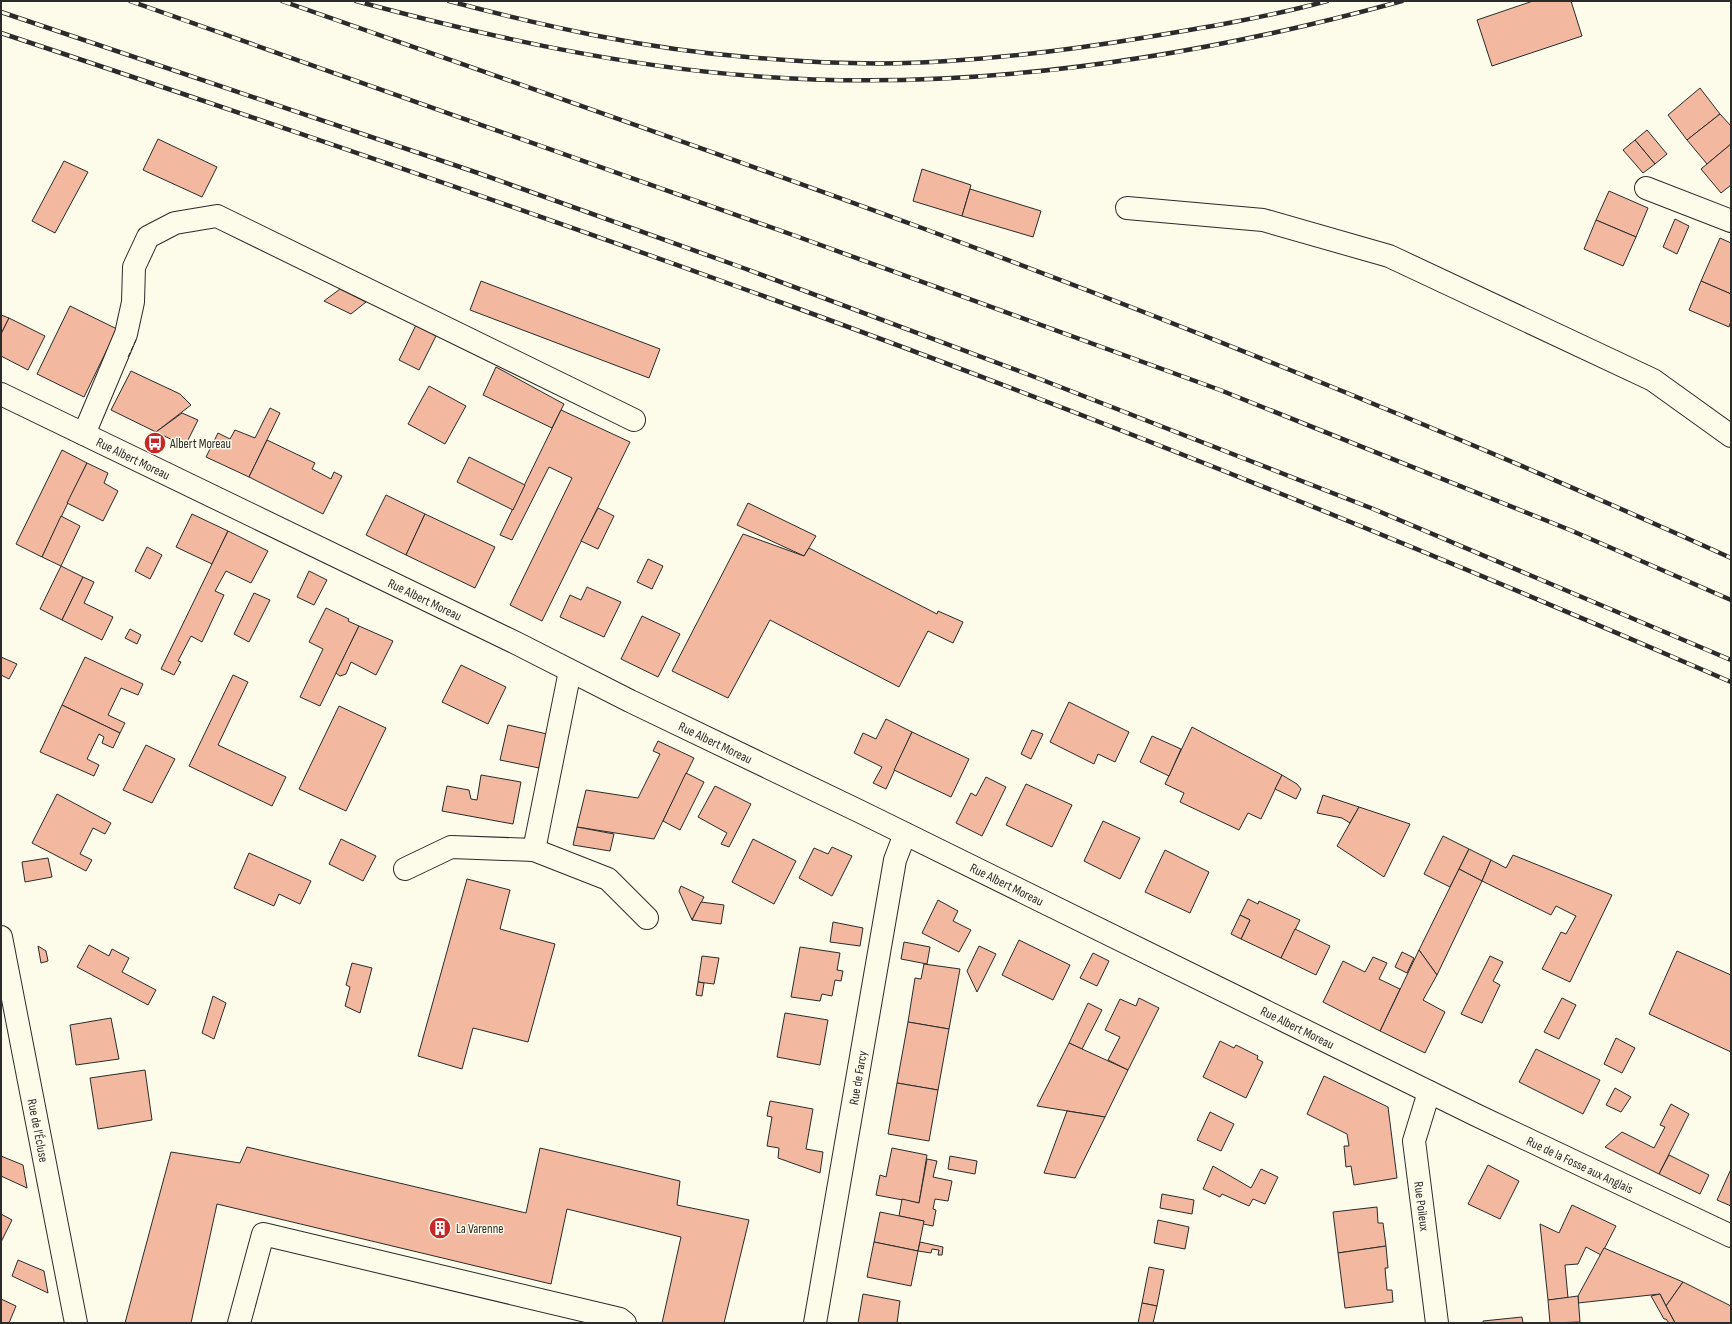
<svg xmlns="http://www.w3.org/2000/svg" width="1732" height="1324" font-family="'Sofia Sans Condensed',sans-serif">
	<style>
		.building { fill: #f2b8a0; stroke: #2b2b2b }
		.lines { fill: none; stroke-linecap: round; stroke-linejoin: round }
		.minor-casing { stroke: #2b2b2b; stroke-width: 24 }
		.minor { stroke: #fdfbea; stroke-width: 22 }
		.rail-casing { stroke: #2b2b2b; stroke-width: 4.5 }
		.rail { stroke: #fdfbea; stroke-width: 3; stroke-dasharray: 9; stroke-linecap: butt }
		.fence { stroke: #2b2b2b; stroke-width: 1; stroke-dasharray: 5 2; stroke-linecap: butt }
		.labels { text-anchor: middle; stroke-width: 3; stroke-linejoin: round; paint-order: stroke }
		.poi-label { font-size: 13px; fill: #2b2b2b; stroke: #fdfbea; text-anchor: start }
		.street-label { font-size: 13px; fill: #2b2b2b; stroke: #fdfbea }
	</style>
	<rect width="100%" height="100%" fill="#fdfbea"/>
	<!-- building -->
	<g class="building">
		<polygon points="1533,1 1571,1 1582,36 1492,66 1477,20"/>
		<polygon points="1700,88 1720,114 1687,140 1668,115"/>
		<polygon points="1720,114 1731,126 1731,144 1707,164 1687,140"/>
		<polygon points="1647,130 1667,154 1655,164 1635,140"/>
		<polygon points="158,139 217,167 202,197 143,170"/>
		<polygon points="1635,140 1655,164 1643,173 1623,150"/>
		<polygon points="1731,144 1731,185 1721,193 1701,169"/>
		<polygon points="64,161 88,172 55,233 32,221"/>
		<polygon points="922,169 971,185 962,216 913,201"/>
		<polygon points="970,189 1041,211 1033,237 962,216"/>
		<polygon points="1609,191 1648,208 1636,237 1596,220"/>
		<polygon points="1675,219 1689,226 1677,254 1663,247"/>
		<polygon points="1596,220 1636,237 1623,266 1584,249"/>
		<polygon points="1720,238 1731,243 1731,294 1701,281"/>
		<polygon points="481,281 660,349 649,378 470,310"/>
		<polygon points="1701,281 1731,294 1731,321 1729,327 1689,310"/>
		<polygon points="340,289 366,302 351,314 324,301"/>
		<polygon points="70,306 117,329 84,397 37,374"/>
		<polygon points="1,315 9,318 1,334"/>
		<polygon points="9,318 45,336 28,370 1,356 1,334"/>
		<polygon points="416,325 436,336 419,370 399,360"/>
		<polygon points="496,367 564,404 552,428 483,395"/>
		<polygon points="131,371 180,394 191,405 156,432 111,410"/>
		<polygon points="429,386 466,406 445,444 408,424"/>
		<polygon points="270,408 280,413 249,477 206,457 218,433 230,439 235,430 255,438"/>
		<polygon points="561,410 630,442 542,621 510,605 572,478 549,467 512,540 500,535"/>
		<polygon points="182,413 198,420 185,446 156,432"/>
		<polygon points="267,440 315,463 312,469 331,479 334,472 342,476 323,514 249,477"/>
		<polygon points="62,450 87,463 42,557 16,544"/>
		<polygon points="469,457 525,485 513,510 457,482"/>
		<polygon points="87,463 108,473 104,483 118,491 103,521 67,503"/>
		<polygon points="386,495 425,514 406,555 366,535"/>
		<polygon points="748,503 816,536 804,556 737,525"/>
		<polygon points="598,508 614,516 598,549 581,541"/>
		<polygon points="192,514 228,531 212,564 176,547"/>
		<polygon points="425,514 495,547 475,588 406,555"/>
		<polygon points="61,516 80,526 61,566 42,557"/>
		<polygon points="228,531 268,551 251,583 226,571 215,591 224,595 202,642 191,636 178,661 181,662 174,675 161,669"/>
		<polygon points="743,534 804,556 809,548 937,614 938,611 963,622 953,643 928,631 899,687 770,620 728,698 672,671"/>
		<polygon points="147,547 162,555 150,579 135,571"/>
		<polygon points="648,559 663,566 652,589 637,582"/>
		<polygon points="61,566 83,577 62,620 40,609"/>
		<polygon points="309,571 327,580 314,605 297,597"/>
		<polygon points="83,577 94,582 84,603 113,617 102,640 62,620"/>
		<polygon points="587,587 621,602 604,637 560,617 570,595 581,600"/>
		<polygon points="254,593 270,600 249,642 234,634"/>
		<polygon points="326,608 349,619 348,621 359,626 320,706 300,697 323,649 309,642"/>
		<polygon points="642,616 680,634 658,677 621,659"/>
		<polygon points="359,626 393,641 376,675 351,662 346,674 340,676 336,673"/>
		<polygon points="130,629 141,635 137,644 125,638"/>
		<polygon points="1,657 17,664 9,679 1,675"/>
		<polygon points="85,657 143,684 138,695 121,688 108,715 125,723 120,733 62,705"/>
		<polygon points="461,665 506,687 488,724 442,702"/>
		<polygon points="233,675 248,682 218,745 286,777 272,806 189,766"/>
		<polygon points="1069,702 1129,732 1115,762 1098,754 1094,764 1050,742"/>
		<polygon points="62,705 120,733 113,748 102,743 104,737 99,734 87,759 99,765 94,776 40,752"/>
		<polygon points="339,706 386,728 346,811 299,789"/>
		<polygon points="886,719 912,732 886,789 873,783 882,767 854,753 863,733 876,739"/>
		<polygon points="508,725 547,734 539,768 500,760"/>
		<polygon points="1192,727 1282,775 1261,819 1248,813 1239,830 1180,802 1184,793 1165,784"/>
		<polygon points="1032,730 1043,734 1031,759 1021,754"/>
		<polygon points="912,732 969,759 951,797 894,770"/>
		<polygon points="1152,736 1181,749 1169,776 1140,762"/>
		<polygon points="658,741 694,758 654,839 577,827 586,790 638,798 660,754 653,751"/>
		<polygon points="146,745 175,759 152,803 123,790"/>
		<polygon points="686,773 704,782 680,830 663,821"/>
		<polygon points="481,775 521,782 513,824 442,811 447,786 469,790 471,799 477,800"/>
		<polygon points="1282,775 1297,784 1301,789 1296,799 1275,789"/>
		<polygon points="986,777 1006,787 982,836 956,823 971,793 976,796"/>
		<polygon points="1026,784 1072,805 1052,847 1006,825"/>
		<polygon points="715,786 751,804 729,847 721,844 727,833 698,817"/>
		<polygon points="57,794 111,823 105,834 93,828 80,854 92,860 86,871 32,843"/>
		<polygon points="1323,795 1359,807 1350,823 1342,818 1317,813"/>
		<polygon points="1359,807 1410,824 1384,877 1337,846"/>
		<polygon points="1103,821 1140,838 1120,879 1084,861"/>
		<polygon points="577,827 614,834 610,851 573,845"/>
		<polygon points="1443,836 1469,849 1450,887 1424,874"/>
		<polygon points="341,839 376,856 363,881 329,864"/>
		<polygon points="753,839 796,861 774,904 732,882"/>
		<polygon points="832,847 852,856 832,896 799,878 814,848 828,854"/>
		<polygon points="1469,849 1491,860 1482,881 1459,869"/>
		<polygon points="1165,850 1209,872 1190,913 1145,892"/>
		<polygon points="249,853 311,881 300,904 279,894 274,906 234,888"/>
		<polygon points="1513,855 1612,895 1570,982 1542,969 1561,932 1566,934 1576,916 1556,906 1551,915 1482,881 1491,860 1506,868"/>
		<polygon points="48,858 52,877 25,882 22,862"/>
		<polygon points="1459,869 1482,881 1437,975 1419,950"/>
		<polygon points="467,879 510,890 500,929 555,944 528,1042 473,1028 462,1069 418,1056"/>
		<polygon points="681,886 704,897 692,920 679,891"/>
		<polygon points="1248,899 1258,904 1259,901 1300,920 1281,958 1241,939 1250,920 1240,915"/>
		<polygon points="938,900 958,911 953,921 971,930 959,952 922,933"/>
		<polygon points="701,902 724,905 721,924 692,920"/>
		<polygon points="1240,915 1250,920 1241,939 1231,934"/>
		<polygon points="833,922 863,928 860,946 830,942"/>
		<polygon points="1295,929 1330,946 1316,975 1281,958"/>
		<polygon points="1019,940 1070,965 1053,1000 1002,975"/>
		<polygon points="904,942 930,947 927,964 901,959"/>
		<polygon points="89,945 109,956 112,949 129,958 122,972 156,990 148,1005 77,967"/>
		<polygon points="38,946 46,951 48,961 41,963"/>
		<polygon points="979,946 996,954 977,992 967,971"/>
		<polygon points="800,947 840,953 837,970 843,971 841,981 835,980 832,996 822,994 820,1001 791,997"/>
		<polygon points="1419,950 1437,975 1423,1000 1445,1012 1425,1053 1380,1031"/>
		<polygon points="1677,951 1731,975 1731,1052 1649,1014"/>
		<polygon points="1402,952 1414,958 1407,973 1395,967"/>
		<polygon points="1093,953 1109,961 1097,986 1080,978"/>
		<polygon points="702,956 719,958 714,984 698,982"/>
		<polygon points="1490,956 1503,962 1493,981 1500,985 1482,1023 1461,1014"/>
		<polygon points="1373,957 1387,963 1379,979 1400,989 1380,1031 1323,1002 1343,961 1365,972"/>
		<polygon points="352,963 372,968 360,1013 345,1006 350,987 346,985"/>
		<polygon points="924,964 960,969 949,1029 908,1022 915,978 921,979"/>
		<polygon points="698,982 704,983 702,996 696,995"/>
		<polygon points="213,996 226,1003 214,1039 202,1033"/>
		<polygon points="1139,998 1159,1008 1128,1070 1108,1060 1120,1037 1105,1030 1120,999 1136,1006"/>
		<polygon points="1562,998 1576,1005 1559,1039 1544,1032"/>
		<polygon points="1088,1003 1102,1010 1082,1049 1069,1043"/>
		<polygon points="785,1013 828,1020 820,1065 777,1057"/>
		<polygon points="111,1018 119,1059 76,1065 70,1025"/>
		<polygon points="908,1022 949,1029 938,1090 897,1083"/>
		<polygon points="1616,1038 1635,1048 1622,1073 1604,1064"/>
		<polygon points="1220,1041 1234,1048 1236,1045 1258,1056 1257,1059 1263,1062 1246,1098 1203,1077"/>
		<polygon points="1069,1043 1128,1070 1105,1117 1037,1106"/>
		<polygon points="1536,1049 1600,1080 1583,1114 1519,1082"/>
		<polygon points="145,1070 152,1120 98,1129 90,1078"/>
		<polygon points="1324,1076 1388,1107 1397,1178 1354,1185 1351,1166 1346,1167 1344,1146 1349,1146 1347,1134 1307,1114"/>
		<polygon points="897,1083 938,1090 929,1141 888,1134"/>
		<polygon points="1615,1088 1631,1097 1621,1112 1606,1105"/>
		<polygon points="770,1101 813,1109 806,1149 823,1152 820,1173 778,1158 779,1148 767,1146 772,1117 767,1116"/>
		<polygon points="1671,1104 1689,1114 1659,1174 1605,1147 1622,1132 1654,1148 1665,1127 1660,1125"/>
		<polygon points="1067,1111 1105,1117 1075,1178 1044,1173"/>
		<polygon points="1210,1112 1234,1124 1221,1151 1197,1140"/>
		<polygon points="247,1147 526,1213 540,1148 680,1181 677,1205 749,1220 724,1323 662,1323 681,1237 567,1209 551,1284 217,1204 191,1323 125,1323 171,1152 240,1163"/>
		<polygon points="892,1148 927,1155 919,1203 876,1195 880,1175 886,1177"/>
		<polygon points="1669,1155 1709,1175 1700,1194 1659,1174"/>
		<polygon points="1,1156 23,1165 27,1188 1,1176"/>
		<polygon points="950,1156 977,1161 975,1174 948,1169"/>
		<polygon points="927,1159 937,1161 933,1177 952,1181 948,1201 935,1199 933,1209 936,1210 933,1226 923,1224 924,1221 899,1216 902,1199 919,1203"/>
		<polygon points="1488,1165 1519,1181 1500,1219 1468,1204"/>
		<polygon points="1213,1166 1251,1188 1261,1169 1278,1177 1265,1204 1253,1199 1249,1206 1222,1194 1220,1197 1203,1189"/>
		<polygon points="1731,1169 1731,1206 1717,1200"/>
		<polygon points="1162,1194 1194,1200 1192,1214 1160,1208"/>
		<polygon points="1572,1205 1616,1226 1601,1255 1586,1247 1578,1264 1565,1265 1568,1298 1548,1300 1540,1224 1559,1233"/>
		<polygon points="1377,1207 1378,1223 1383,1223 1386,1246 1338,1253 1333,1212"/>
		<polygon points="880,1212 924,1221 918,1251 874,1242"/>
		<polygon points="1,1214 12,1220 1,1242"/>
		<polygon points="1158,1220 1189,1227 1185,1249 1154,1243"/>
		<polygon points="874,1242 918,1251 911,1286 867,1277"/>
		<polygon points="920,1242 943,1247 942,1255 938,1255 939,1250 932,1249 931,1253 918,1251"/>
		<polygon points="1386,1246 1388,1268 1385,1268 1387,1290 1392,1290 1393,1302 1345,1308 1338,1253"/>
		<polygon points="1604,1248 1683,1282 1666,1306 1660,1294 1578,1303 1578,1296"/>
		<polygon points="18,1260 44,1271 48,1293 12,1276"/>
		<polygon points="1149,1267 1164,1270 1157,1306 1142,1303"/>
		<polygon points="1683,1282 1731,1306 1731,1323 1675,1323 1666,1306"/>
		<polygon points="863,1294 900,1301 897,1323 858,1323"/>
		<polygon points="1660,1294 1666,1306 1675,1323 1669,1323 1666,1319 1664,1319 1651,1296"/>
		<polygon points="1578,1296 1580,1322 1550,1323 1548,1300"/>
		<polygon points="1,1299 16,1306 9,1323 1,1323"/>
		<polygon points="1142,1303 1157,1306 1153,1323 1138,1323"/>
		<polygon points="1522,1317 1523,1323 1483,1323 1483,1321"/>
	</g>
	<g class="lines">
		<!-- minor casing -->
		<g class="minor-casing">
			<g id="minor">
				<polyline points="1646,188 1731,221"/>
				<polyline points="1127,208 1263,220 1389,256 1653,380 1731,436"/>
				<path id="s1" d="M1 394 516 643 630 701 863 813 1476 1115 1731 1236"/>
				<polyline points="84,434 126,334 133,302 134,267 148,237 175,223 217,216 634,420"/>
				<polyline points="534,850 608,879 647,918"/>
				<polyline points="405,869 451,847 534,850 570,671"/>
				<path id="s2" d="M1 937 76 1323"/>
				<path id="s3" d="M1429 1092 1414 1141 1437 1323"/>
				<polyline points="239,1323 263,1234 620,1319 625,1323"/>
				<path id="s4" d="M815 1323 895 860 905 834"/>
			</g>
		</g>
		<!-- minor -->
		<use href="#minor" class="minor"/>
		<!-- rail casing -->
		<g class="rail-casing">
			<g id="rail">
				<polyline points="130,1 793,235 1220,390 1570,530 1731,600"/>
				<path d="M282 1C496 76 710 150 922 228 1195 329 1466 438 1731 558"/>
				<path d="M356 1C486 36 619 66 753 76 972 93 1191 59 1402 1"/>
				<path d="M449 1C547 27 646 49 747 57 813 63 882 66 948 61 1015 57 1082 48 1148 37 1208 27 1268 17 1327 1"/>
				<polyline points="1,12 478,173 746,269 1027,374 1371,508 1731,660"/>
				<path d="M1 33C245 114 488 197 730 284 1068 405 1401 539 1731 682"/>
			</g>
		</g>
		<!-- rail -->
		<use href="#rail" class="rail"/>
		<!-- fence -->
		<polyline class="fence" points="128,357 136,340 134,339"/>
	</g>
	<!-- icons -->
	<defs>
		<g id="bus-disc" transform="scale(1.15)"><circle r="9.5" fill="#c62828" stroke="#fdfbea"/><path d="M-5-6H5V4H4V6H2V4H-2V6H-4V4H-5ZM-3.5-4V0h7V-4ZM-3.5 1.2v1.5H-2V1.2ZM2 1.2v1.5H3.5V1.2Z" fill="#fff"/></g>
		<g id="building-disc" transform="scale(1.15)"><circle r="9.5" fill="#c62828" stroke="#fdfbea"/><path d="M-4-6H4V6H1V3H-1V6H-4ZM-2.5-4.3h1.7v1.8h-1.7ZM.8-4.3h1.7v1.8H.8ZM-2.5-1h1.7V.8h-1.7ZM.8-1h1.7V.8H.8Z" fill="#fff"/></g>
	</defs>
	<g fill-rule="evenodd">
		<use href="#bus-disc" x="155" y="443"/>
		<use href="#building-disc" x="440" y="1228"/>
	</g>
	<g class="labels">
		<!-- poi labels -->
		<g class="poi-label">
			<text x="170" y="448">Albert Moreau</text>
			<text x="456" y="1233">La Varenne</text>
		</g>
		<!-- street labels -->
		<g class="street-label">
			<text dy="5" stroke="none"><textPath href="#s1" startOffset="147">Rue Albert Moreau</textPath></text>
			<text dy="5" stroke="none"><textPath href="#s1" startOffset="471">Rue Albert Moreau</textPath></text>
			<text dy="5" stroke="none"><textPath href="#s1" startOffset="795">Rue Albert Moreau</textPath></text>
			<text dy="5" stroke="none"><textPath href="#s1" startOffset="1119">Rue Albert Moreau</textPath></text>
			<text dy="5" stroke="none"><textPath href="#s1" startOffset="1443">Rue Albert Moreau</textPath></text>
			<text dy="5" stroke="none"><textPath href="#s4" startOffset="249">Rue de Farcy</textPath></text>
			<text dy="5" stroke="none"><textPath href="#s2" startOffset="197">Rue de l'Écluse</textPath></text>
			<text dy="5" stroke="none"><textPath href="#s1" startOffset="1757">Rue de la Fosse aux Anglais</textPath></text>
			<text dy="5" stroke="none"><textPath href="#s3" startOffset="117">Rue Poileux</textPath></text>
		</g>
	</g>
	<!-- border -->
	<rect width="1732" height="1324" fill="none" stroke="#2b2b2b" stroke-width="4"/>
</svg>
